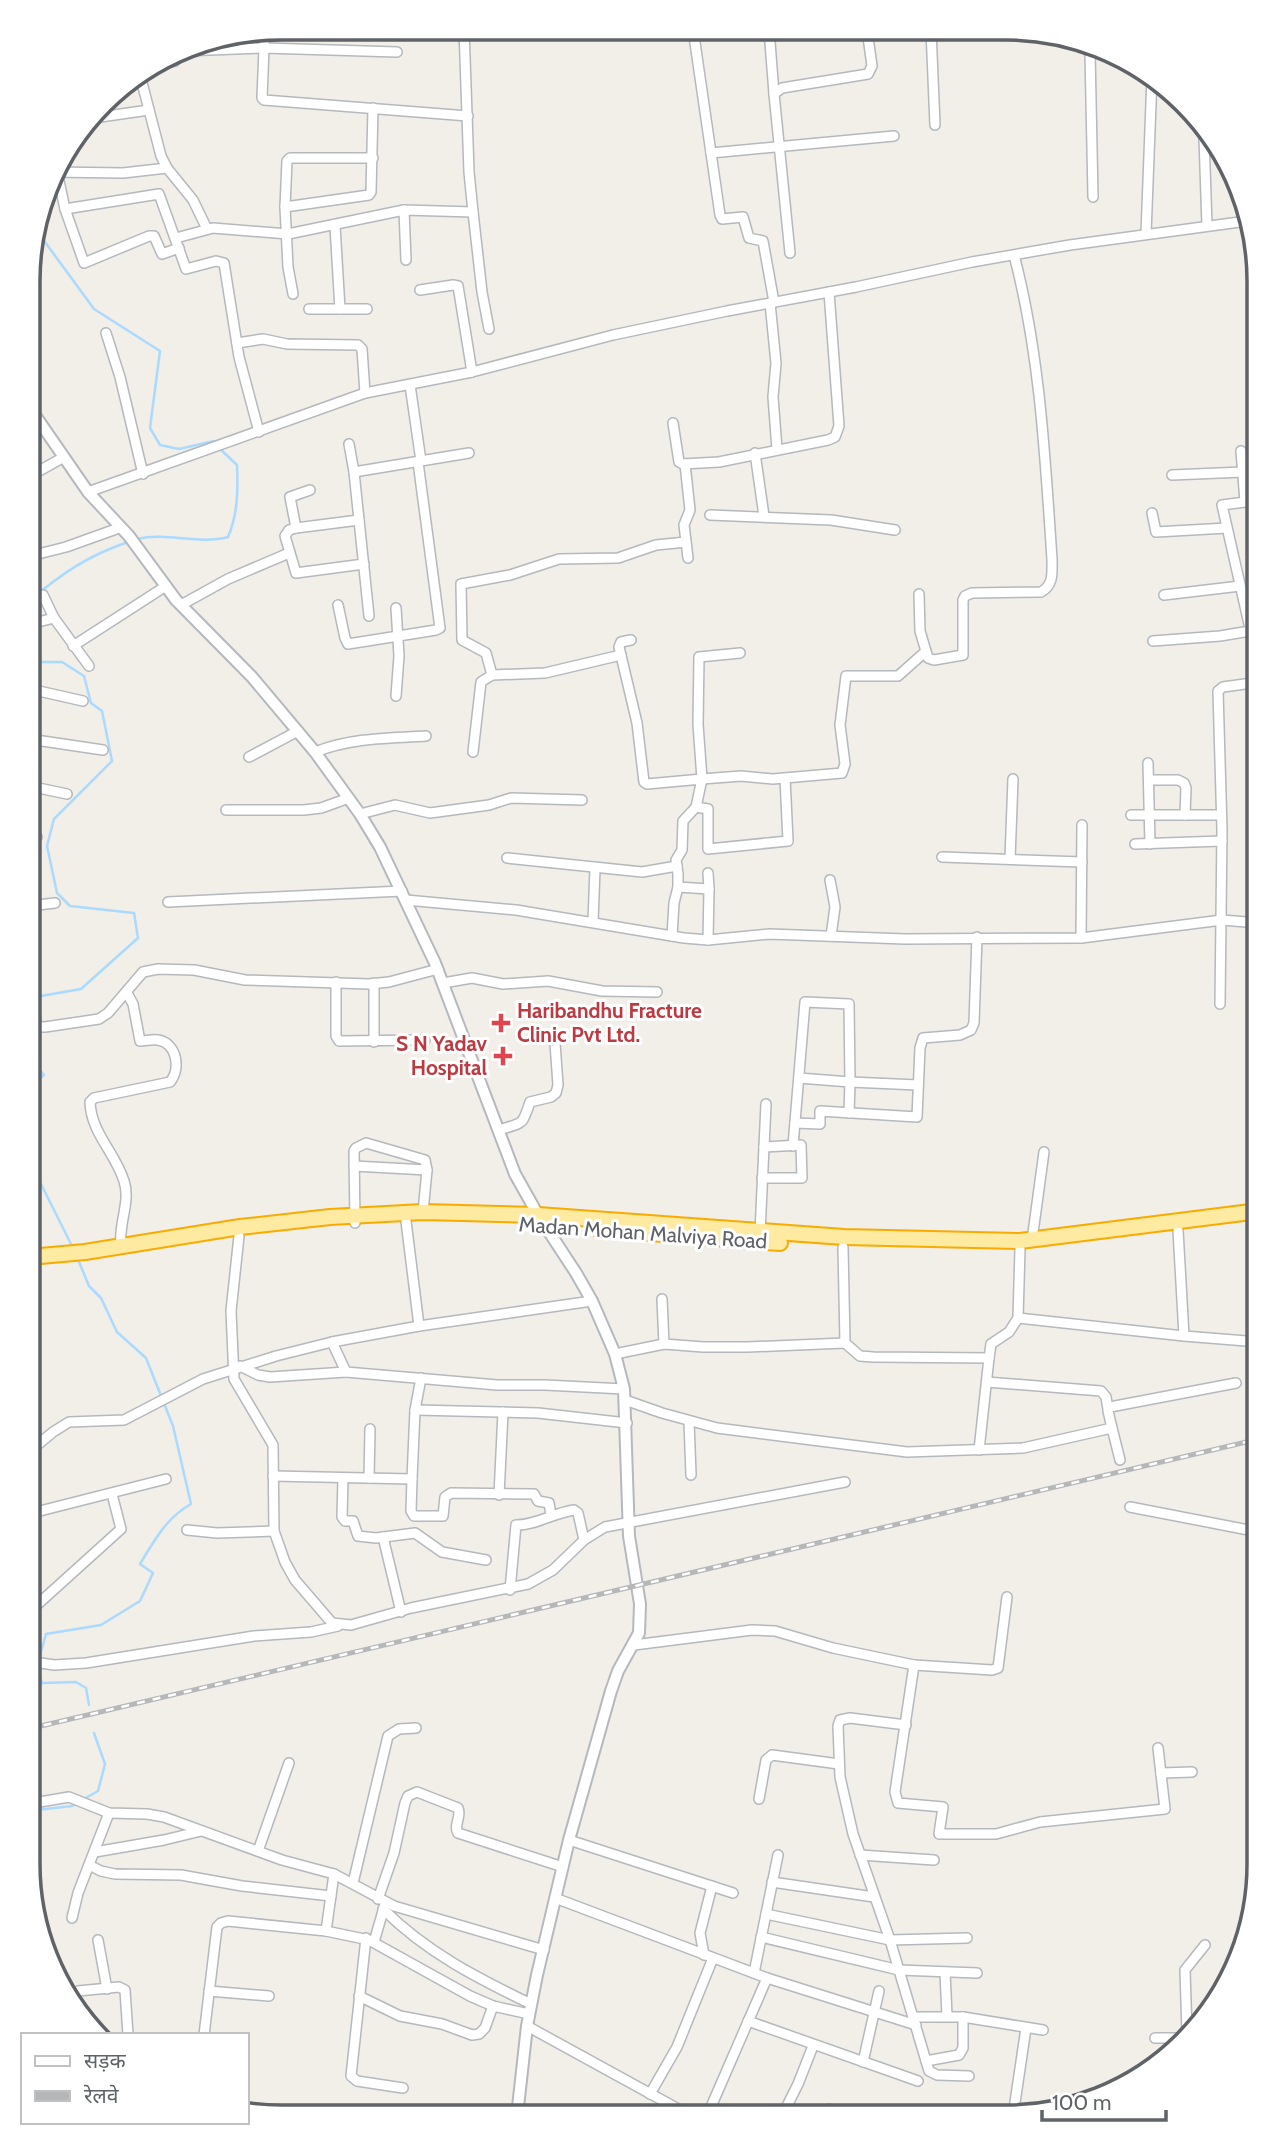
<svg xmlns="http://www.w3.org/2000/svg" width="1287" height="2145" font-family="Cabin,'Noto Sans Devanagari',sans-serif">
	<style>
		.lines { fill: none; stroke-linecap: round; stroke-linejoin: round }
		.stream { stroke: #aadaff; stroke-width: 2.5 }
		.minor-casing { stroke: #b5b8bc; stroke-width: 12 }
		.tertiary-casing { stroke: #b5b8bc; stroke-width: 14 }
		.trunk-casing { stroke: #f9ab00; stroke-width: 18 }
		.minor { stroke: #fff; stroke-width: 9 }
		.tertiary { stroke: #fff; stroke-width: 10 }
		.trunk { stroke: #feeaa1; stroke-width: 14 }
		.rail-casing { stroke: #b6b7b8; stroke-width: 5 }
		.rail { stroke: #fff; stroke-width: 2.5; stroke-dasharray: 8; stroke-linecap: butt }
		.health-dot { fill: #e0444e; stroke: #fff; stroke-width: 2.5 }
		.labels { text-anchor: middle; stroke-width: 6; stroke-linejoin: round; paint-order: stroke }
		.health-label { font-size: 21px; font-weight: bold; fill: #be3a42; stroke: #fff; text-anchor: start }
		.street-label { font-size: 21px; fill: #5f6368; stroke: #fff }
		.rim { fill: none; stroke: #5f6368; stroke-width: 3.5 }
	</style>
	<rect width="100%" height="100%" fill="#f1efe8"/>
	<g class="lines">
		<!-- stream -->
		<g class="stream">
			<polyline points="38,223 45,242 94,309 160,351 150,428 160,445 179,449 214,441 215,442"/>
			<path d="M137 539C167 532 198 545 228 537 238 514 238 489 237 465L219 448"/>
			<path d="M30 600C63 573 87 556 128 542"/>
			<polyline points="31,631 33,653 41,662 62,662 84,676 91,703 102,711 112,761 54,819 47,846 57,893 70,906 134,913 138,938 81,989 35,997"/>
			<polyline points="29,1087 44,1075 29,1057"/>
			<polyline points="29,1160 73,1248"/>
			<path d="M77 1257 89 1286 101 1298 117 1332 146 1358 173 1426 191 1504C166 1518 154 1541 140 1564L153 1573 140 1601 101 1625 46 1634 37 1666 42 1683 76 1682 86 1688 89 1705"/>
			<polyline points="84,1799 98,1791 105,1764 94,1733"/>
			<polyline points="28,1811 72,1806 78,1803"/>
		</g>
		<!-- minor casing -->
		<g class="minor-casing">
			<g id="minor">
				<polyline points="693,29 720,215 722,219 743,217 749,238 763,241 774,302"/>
				<polyline points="769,29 774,94"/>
				<polyline points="931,30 935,125"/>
				<polyline points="397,52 264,48 262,98 264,100 468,116"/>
				<polyline points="1090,52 1093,197"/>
				<polyline points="158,64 175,61 183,51 264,48 264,31"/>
				<polyline points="140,75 161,156 167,168 193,200 207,229"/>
				<polyline points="123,86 142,83"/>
				<polyline points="93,118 149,110"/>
				<polyline points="1204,138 1207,226"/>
				<polyline points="711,153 894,136"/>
				<polyline points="56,167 65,209 84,263 149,236 154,236 162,254 179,248"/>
				<polyline points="53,172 123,173 167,168"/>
				<polyline points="285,207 287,161 290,158 373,158"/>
				<polyline points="65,209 159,194 186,269 216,261 224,263 239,357 259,432"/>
				<polyline points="404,210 406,260"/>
				<polyline points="473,212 482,292 489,329"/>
				<polyline points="335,226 340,309"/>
				<polyline points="1146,234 1152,77"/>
				<polyline points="176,238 213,228 288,234 404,210 473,212 469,172 464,29"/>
				<polyline points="790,253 774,94 782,88 868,74 872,66 867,30"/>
				<polyline points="420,290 453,285 458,286 472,372"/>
				<polyline points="293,294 288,267 285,207 369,195 371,192 373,108"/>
				<polyline points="770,303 776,363 773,397 777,449"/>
				<polyline points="309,309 367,309"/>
				<polyline points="106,333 120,377 143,474"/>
				<polyline points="237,343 263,339 287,344 358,345 362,349 365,393"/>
				<polyline points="410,385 421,461"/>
				<polyline points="673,423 679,462 683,464 719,462 828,440 835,437 839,426 829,292"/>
				<polyline points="349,444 354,472 369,616"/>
				<polyline points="1241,451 1245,502 1222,505 1259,668"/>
				<polyline points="755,453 764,516"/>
				<polyline points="685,464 690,510 684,525 688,558"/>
				<polyline points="354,472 469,453"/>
				<polyline points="1172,475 1243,472"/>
				<polyline points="30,476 64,457"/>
				<polyline points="88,492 365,393 472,372 613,335 727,311 856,287 972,262 1070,245 1247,221"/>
				<polyline points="1152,513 1156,532 1227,528"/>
				<polyline points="710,515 831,520 895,530"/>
				<polyline points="359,520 296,528 289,530 285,536 296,573 364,564"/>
				<polyline points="296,528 290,497 310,490"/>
				<polyline points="30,556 66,547 119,528"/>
				<path d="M919 594 920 631 928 658 934 660 963 655V600L965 596 972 593 1041 592C1054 585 1052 572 1052 559 1045 456 1040 354 1014 255"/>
				<polyline points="43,595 54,618 89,666"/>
				<polyline points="1164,595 1240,586"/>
				<polyline points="181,605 228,579 289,553"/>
				<polyline points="338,605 345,638 348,644 436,630 440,628 418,462"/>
				<polyline points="30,624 54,618"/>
				<polyline points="631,640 621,642 619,647 637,723 644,782 647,784 702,779 696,807 683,821 682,850 676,860 678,874 678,887 709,889 708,940"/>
				<polyline points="1153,641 1220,636 1250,631"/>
				<polyline points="73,646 166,586"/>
				<polyline points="740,653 699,657 698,724 702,779 741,776 773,779 842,773 845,764 840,725 846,676 898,676 925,652"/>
				<polyline points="621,655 545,673 492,675 486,653 462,640 461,584 510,575 559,559 618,558 656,545 686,542"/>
				<polyline points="30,689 83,701"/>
				<polyline points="396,696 399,656 396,608"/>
				<polyline points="29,739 103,750"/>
				<polyline points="1259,750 1252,683 1254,678 1259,677"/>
				<path d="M315 752C351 738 388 738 426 736"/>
				<polyline points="473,752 481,682 492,675"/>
				<polyline points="249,757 298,731"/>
				<polyline points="1148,763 1150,844"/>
				<polyline points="1149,780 1178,780 1184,783 1186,788 1185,815"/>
				<polyline points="29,786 67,794"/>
				<polyline points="696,807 708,809 708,849 788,841 785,778"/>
				<polyline points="226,810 304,810 321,808 349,798"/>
				<polyline points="360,814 395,805 430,813 489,805 511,798 582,800"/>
				<polyline points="1131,815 1221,815"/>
				<polyline points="29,836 37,837"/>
				<polyline points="1135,844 1222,841"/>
				<polyline points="942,857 1082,862"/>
				<polyline points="507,858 642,872 677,866"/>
				<polyline points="1010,859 1013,779"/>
				<polyline points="708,873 709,889"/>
				<polyline points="830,880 835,907 831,936"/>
				<polyline points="406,900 516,910 684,938 708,940 769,934 905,939 1081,938 1222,920 1259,923"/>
				<polyline points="168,902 402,891"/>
				<polyline points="29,906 55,903"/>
				<polyline points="593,922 595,868"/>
				<polyline points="672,936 674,903 678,887"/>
				<polyline points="1081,938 1082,825"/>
				<polyline points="336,982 336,1036 339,1041 425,1040"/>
				<polyline points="374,983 374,1042"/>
				<polyline points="443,983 472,978 503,984 548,981 602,991 657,992"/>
				<path d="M29 991C36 1004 32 1019 39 1027H45L99 1019 108 1013 143 972 158 969 194 970 245 980 369 984 389 982 438 969"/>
				<polyline points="1220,1004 1222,830 1218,691 1223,687 1252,683"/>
				<polyline points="799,1078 850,1082 849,1113"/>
				<polyline points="795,1123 820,1124 820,1111 917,1117 920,1048 923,1038 960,1035 971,1030 974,1023 977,937"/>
				<path d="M499 1130C524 1122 522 1126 530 1102L551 1097 556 1093 558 1085 555 1043"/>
				<polyline points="793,1146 805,1002 849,1004 850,1082 918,1085"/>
				<polyline points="354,1166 427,1170"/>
				<polyline points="762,1178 802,1178 801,1145 764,1147"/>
				<polyline points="406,1221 419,1326"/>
				<polyline points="355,1223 354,1151 356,1148 366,1143 425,1160 427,1170 423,1212"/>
				<polyline points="1178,1230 1184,1336"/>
				<polyline points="760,1232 766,1104"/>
				<polyline points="239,1236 231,1311 234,1379 273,1445 274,1531 285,1562 295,1580 332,1623 351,1625 411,1608 528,1584 553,1570 584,1540 605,1527 845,1482"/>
				<polyline points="1032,1240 1044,1152"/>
				<path d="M121 1246C118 1224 131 1202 124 1181 115 1152 91 1133 90 1102L94 1098 170 1082C181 1069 177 1043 158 1040 152 1039 146 1041 140 1041L133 1004 127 993"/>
				<polyline points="662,1299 664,1344"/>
				<polyline points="1018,1318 1184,1336 1259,1342"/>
				<polyline points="332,1342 346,1372 497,1385 545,1385 624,1389"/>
				<polyline points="845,1343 860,1356 873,1357 989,1358 979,1450"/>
				<polyline points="615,1354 664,1344 703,1347 748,1347 845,1343 843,1247"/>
				<polyline points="989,1358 991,1344 1009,1332 1018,1318 1020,1249"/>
				<polyline points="240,1366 258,1375 270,1377 346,1372"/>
				<polyline points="987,1382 1101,1391 1106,1397 1108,1409"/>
				<polyline points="625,1400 662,1413 717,1428 907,1452 1023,1448 1112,1428 1108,1411 1110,1407 1236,1383"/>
				<polyline points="415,1410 538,1413 627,1423"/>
				<polyline points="689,1421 691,1475"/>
				<polyline points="1112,1428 1120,1460"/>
				<polyline points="29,1452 53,1432 69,1422 124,1420 203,1379 276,1356 332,1342 419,1326 592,1301"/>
				<polyline points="273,1476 412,1479 415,1410 421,1378"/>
				<polyline points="343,1478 342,1517 345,1521 353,1521 358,1536 376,1538 415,1533 442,1552 486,1560"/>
				<polyline points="369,1478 370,1429"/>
				<polyline points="412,1479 411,1511 414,1516 443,1516 445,1497 451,1493 534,1494 538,1501 549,1503 551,1515"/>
				<polyline points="499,1495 503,1412"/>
				<polyline points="1130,1507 1259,1532"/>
				<polyline points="28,1514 166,1479"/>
				<polyline points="187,1530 217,1533 274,1531"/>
				<polyline points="383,1537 401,1612"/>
				<path d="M510 1590 516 1525C537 1525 553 1513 574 1510L578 1513 584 1540"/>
				<polyline points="28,1613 121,1529 112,1494"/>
				<polyline points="634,1645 752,1630 775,1631 833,1648 914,1665 895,1792 898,1803 943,1807 939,1834 996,1834 1040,1822 1165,1809 1158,1748"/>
				<polyline points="41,1663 54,1665 86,1663 254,1636 311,1632 338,1626"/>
				<polyline points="914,1665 992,1670 998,1668 1007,1597"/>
				<polyline points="906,1725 850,1718 840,1720 838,1726 840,1777 853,1834 890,1940 929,2071 937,2075 969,2076"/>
				<polyline points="1256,1744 1258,1726"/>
				<polyline points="1161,1773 1192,1772"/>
				<polyline points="759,1799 766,1760 772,1755 839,1764"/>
				<polyline points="28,1804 69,1797 109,1813 147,1814 164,1817 282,1860 334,1874 394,1906 544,1950"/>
				<polyline points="1257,1815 1258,1815"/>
				<polyline points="569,1840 733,1893"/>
				<polyline points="258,1851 289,1763"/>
				<polyline points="95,1852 164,1840 201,1831"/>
				<polyline points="860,1855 934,1860"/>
				<polyline points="89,1865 101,1871 115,1874 181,1875 242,1886 331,1896"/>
				<polyline points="772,1882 874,1897"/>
				<polyline points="353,1883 388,1736 399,1729 416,1728"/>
				<polyline points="555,1898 767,1978 707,2116"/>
				<path d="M378 1899 394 1853 405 1803 408 1796 417 1792 458 1808C462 1817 453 1825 458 1833L563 1867"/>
				<path d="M383 1909C426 1952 477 1978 531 2004"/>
				<polyline points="766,1914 890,1940 967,1938"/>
				<polyline points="72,1918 78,1893 109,1813"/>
				<polyline points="326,1931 369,1940 470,1996 493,2006 529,2014"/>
				<polyline points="761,1937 899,1970 977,1973"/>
				<polyline points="366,1938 351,2076 357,2081 403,2088"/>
				<polyline points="98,1940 107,1989"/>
				<polyline points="374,1942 385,1904"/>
				<polyline points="704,1955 700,1933 712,1886"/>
				<polyline points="945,1972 947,2016"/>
				<polyline points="754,1973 778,1855"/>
				<polyline points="767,1978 916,2025"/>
				<polyline points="78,1991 119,1987 125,1990 128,2035"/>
				<polyline points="209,1991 269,1996"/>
				<polyline points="359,1996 400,2016 442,2024 472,2035 479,2034 485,2028 493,2006"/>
				<polyline points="913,2017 963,2017 963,2048 959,2055 926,2061"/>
				<polyline points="963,2017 1043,2030"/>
				<polyline points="748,2021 918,2081"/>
				<polyline points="527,2026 691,2116"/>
				<polyline points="1187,2033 1185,1970 1205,1945"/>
				<polyline points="204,2035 217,1927 221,1923 228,1921 326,1931 334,1874"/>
				<polyline points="1155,2038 1179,2038"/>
				<polyline points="863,2062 879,1991"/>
				<polyline points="650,2094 677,2047 713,1958"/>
				<polyline points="782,2116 798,2084 813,2046"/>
				<polyline points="824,2116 829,2109"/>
				<polyline points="1013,2116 1026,2028"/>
			</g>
		</g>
		<!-- tertiary casing -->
		<g class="tertiary-casing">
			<polyline id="tertiary" points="30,408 88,492 129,536 176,600 252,677 315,752 360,814 380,847 435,963 515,1174 538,1215 576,1273 592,1301 615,1354 624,1389 629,1536 640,1604 639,1633 618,1671 611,1691 569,1840 537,1975 527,2026 517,2116"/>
		</g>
		<!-- trunk casing -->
		<g class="trunk-casing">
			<g id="trunk">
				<polyline points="598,1229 780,1243"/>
				<polyline points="29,1257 85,1252 240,1227 330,1217 423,1212 538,1215 844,1237 1020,1241 1259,1211"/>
			</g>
		</g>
		<!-- minor -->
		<use href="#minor" class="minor"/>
		<!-- tertiary -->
		<use href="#tertiary" class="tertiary"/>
		<!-- trunk -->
		<use href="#trunk" class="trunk"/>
		<!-- rail casing -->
		<g class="rail-casing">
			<polyline id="rail" points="28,1729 1259,1439"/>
		</g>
		<!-- rail -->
		<use href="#rail" class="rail"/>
	</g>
	<!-- markers -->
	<g class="health-dot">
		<path d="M497.5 1012.5h7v7h7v7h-7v7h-7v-7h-7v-7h7z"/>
		<path d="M499.5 1045.5h7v7h7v7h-7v7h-7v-7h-7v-7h7z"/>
	</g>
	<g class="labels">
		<!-- health labels -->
		<g class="health-label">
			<text x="517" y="1018">Haribandhu Fracture<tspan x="517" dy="24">Clinic Pvt Ltd.</tspan></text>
			<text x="487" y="1051" text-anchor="end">S N Yadav<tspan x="487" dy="24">Hospital</tspan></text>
		</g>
		<!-- street labels -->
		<g class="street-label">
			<text transform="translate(643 1233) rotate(4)" y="7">Madan Mohan Malviya Road</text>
		</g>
	</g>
	<!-- crop -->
	<path d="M0 0H1287V2145H0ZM281 40H1006A241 241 0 0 1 1247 281V1864A241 241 0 0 1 1006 2105H281A241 241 0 0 1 40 1864V281A241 241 0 0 1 281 40Z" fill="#fff" fill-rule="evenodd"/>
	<path class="rim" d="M281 40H1006A241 241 0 0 1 1247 281V1864A241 241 0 0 1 1006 2105H281A241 241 0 0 1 40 1864V281A241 241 0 0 1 281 40Z"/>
	<!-- legend -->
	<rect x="21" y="2033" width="228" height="91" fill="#ffffff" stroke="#bfc1c3" stroke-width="2"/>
	<rect x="35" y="2056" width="35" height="10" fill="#ffffff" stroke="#bfc1c3" stroke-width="2"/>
	<text x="84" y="2068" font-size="21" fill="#5f6368">सड़क</text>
	<rect x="35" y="2091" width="35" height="10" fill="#b6b7b8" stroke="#bfc1c3" stroke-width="2"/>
	<text x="84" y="2103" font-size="21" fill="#5f6368">रेलवे</text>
	<!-- scale -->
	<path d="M1042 2110v10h124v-10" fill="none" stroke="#5f6368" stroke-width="3.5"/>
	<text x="1052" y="2110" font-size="21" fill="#5f6368" stroke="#ffffff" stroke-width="5" paint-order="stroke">100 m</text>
</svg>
